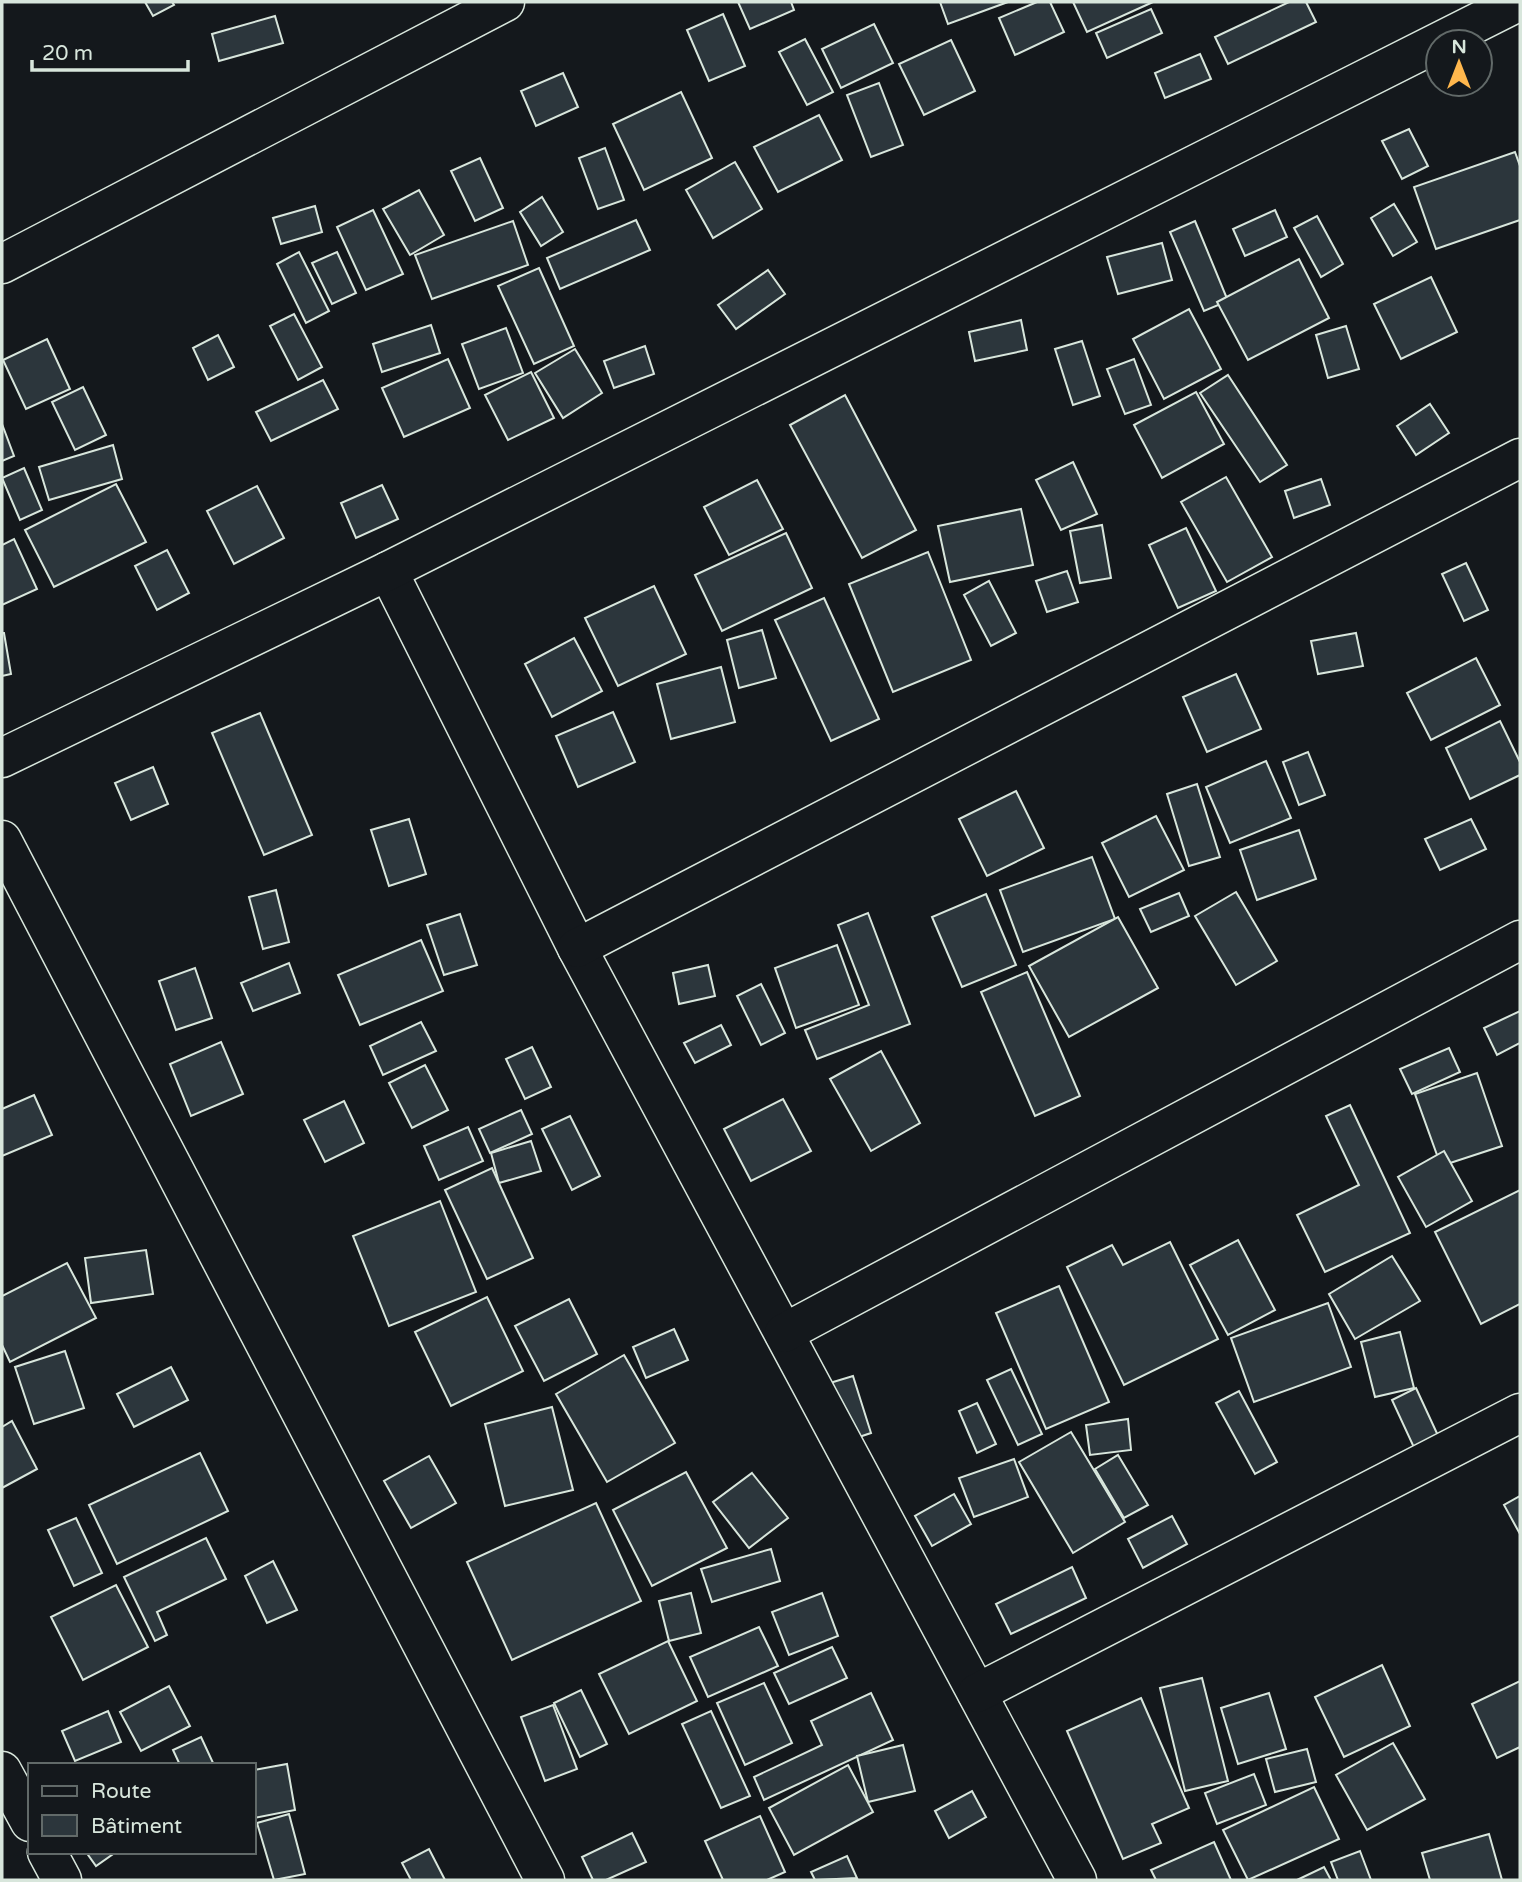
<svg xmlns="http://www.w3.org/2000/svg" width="1522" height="1882" font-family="'Varela Round',sans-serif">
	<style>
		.building { fill: #2c363c; stroke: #d8e6dc; stroke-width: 2 }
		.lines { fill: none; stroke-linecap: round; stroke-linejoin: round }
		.street-casing { stroke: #d8e6dc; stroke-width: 41 }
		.street { stroke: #14181c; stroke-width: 38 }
	</style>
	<rect width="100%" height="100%" fill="#14181c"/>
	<!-- building -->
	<g class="building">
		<polygon points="145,2 172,2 174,5 153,16"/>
		<polygon points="738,2 791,2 794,10 750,29"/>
		<polygon points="940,2 1008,2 948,24"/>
		<polygon points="1037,2 1050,2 1064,32 1015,55 999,18"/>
		<polygon points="1073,2 1153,2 1087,32"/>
		<polygon points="1289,2 1306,2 1316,22 1228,64 1215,37"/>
		<polygon points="1151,9 1162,33 1107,58 1096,33"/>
		<polygon points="723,14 745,66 709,81 687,30"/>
		<polygon points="275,16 283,43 219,61 212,34"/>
		<polygon points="874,24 893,63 841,88 822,49"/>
		<polygon points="805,39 833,92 807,105 779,52"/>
		<polygon points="951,40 975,91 924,115 899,64"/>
		<polygon points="1200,54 1211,79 1165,98 1155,73"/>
		<polygon points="563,73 578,107 536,126 521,91"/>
		<polygon points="879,83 903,145 871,157 847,95"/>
		<polygon points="681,92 712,158 644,190 613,124"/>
		<polygon points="819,115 842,160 778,192 754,147"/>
		<polygon points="1409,129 1428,166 1402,179 1382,141"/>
		<polygon points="605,148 624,200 598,209 579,158"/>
		<polygon points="1515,152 1520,166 1520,220 1436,249 1414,187"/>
		<polygon points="480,158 503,208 475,221 451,171"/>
		<polygon points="735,162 762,209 713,238 686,190"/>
		<polygon points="419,190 444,235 410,255 383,209"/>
		<polygon points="542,197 563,232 541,246 520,212"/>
		<polygon points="1394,204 1417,242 1393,256 1371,218"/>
		<polygon points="315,206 322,232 281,244 273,218"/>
		<polygon points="373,210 403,274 366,290 337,227"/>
		<polygon points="1275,210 1287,237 1245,256 1233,229"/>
		<polygon points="1317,216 1343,264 1321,277 1294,228"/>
		<polygon points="636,220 650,250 560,289 547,258"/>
		<polygon points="513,221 528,265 432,299 415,255"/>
		<polygon points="1195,221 1228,301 1204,311 1170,232"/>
		<polygon points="1162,243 1172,280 1118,294 1107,257"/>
		<polygon points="299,252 329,311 306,323 277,264"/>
		<polygon points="337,252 356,293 332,304 312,263"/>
		<polygon points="1299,259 1329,318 1248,360 1217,302"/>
		<polygon points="539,268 574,346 534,364 498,286"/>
		<polygon points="768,270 785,294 736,329 718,305"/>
		<polygon points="1431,277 1457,332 1401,359 1374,304"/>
		<polygon points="1189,309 1221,369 1164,399 1133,339"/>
		<polygon points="294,314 322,367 298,380 270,326"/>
		<polygon points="1021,320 1027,350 975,361 969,332"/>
		<polygon points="431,325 440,353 382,372 373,344"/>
		<polygon points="1346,326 1359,369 1328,378 1316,335"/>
		<polygon points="506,328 523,373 479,389 462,344"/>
		<polygon points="218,335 234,367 208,380 193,348"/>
		<polygon points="47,339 70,389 26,409 3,360"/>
		<polygon points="1082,341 1100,396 1073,405 1055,349"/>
		<polygon points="645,346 654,374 614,388 604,361"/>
		<polygon points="575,349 602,393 563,418 535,373"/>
		<polygon points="448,359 470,408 404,437 382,388"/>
		<polygon points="1134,359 1151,405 1125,414 1107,369"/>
		<polygon points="531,372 554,418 508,440 485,395"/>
		<polygon points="1228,375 1287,465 1260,482 1200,393"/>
		<polygon points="323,380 338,409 271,441 256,412"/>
		<polygon points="83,387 106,435 75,450 52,402"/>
		<polygon points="1196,392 1224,444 1162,478 1134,425"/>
		<polygon points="845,395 916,530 862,558 790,425"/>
		<polygon points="1430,404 1449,433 1416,455 1397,426"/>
		<polygon points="2,424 14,456 2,461"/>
		<polygon points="113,445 122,479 49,500 39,467"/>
		<polygon points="1073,462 1097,514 1061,530 1036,480"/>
		<polygon points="24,468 42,510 20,520 2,478"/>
		<polygon points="1226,477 1272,557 1227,582 1181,502"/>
		<polygon points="1321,479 1330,505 1294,518 1285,491"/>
		<polygon points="757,480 783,529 729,555 704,507"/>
		<polygon points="116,484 146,542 54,587 25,530"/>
		<polygon points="382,485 398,519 356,538 341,503"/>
		<polygon points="257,486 284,538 234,564 207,511"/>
		<polygon points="1021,509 1033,565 950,582 938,526"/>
		<polygon points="1102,525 1111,578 1080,583 1070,531"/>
		<polygon points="1186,528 1216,591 1178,608 1149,545"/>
		<polygon points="786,533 812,588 722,631 695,575"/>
		<polygon points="14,539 37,589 2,605 2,545"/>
		<polygon points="167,550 189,593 157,610 135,566"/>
		<polygon points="928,552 971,660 893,692 849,584"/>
		<polygon points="1466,563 1488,610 1464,621 1442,574"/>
		<polygon points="1067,571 1078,602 1047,612 1036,581"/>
		<polygon points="989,581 1016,633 991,646 964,595"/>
		<polygon points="654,586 686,654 618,686 585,618"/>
		<polygon points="824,598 879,719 831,741 775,620"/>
		<polygon points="762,630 776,678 739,688 727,640"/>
		<polygon points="2,633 4,633 11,674 2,676"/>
		<polygon points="1356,633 1363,666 1318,674 1311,641"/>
		<polygon points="574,638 602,691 552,717 525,664"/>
		<polygon points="1476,658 1500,705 1431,740 1407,693"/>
		<polygon points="721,667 735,722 671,739 657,684"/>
		<polygon points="1236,674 1261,729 1207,752 1183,697"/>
		<polygon points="613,712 635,762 578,787 556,736"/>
		<polygon points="260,713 312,835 264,855 212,733"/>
		<polygon points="1500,721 1520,762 1520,775 1470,799 1446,748"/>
		<polygon points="1308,752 1325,795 1299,805 1283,762"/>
		<polygon points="1266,761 1291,818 1230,843 1206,787"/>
		<polygon points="153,767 168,804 131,820 115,783"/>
		<polygon points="1197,784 1220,857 1189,866 1167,794"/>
		<polygon points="1016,791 1044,848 987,876 959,819"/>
		<polygon points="1156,816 1184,870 1129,897 1102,843"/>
		<polygon points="409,819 426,874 389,886 371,830"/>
		<polygon points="1471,819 1486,849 1440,870 1425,839"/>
		<polygon points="1299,830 1316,879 1257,900 1240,850"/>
		<polygon points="1092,857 1115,919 1023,952 1000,890"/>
		<polygon points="276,890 289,942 263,949 249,897"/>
		<polygon points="1236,892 1277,961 1236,985 1195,916"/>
		<polygon points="1179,893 1189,916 1151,932 1140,909"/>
		<polygon points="986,894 1016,965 962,987 932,917"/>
		<polygon points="868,913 910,1024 817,1059 805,1030 869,1005 838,925"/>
		<polygon points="460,914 477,965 444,975 427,925"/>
		<polygon points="1118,917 1158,988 1069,1037 1029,966"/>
		<polygon points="421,940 443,991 360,1025 338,975"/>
		<polygon points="837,945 859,1005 796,1028 775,968"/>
		<polygon points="289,963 300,993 253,1011 241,983"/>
		<polygon points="708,965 715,996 679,1004 673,973"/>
		<polygon points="195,968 212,1018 176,1030 159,981"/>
		<polygon points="1027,972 1080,1096 1035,1116 981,992"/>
		<polygon points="761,984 785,1033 761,1045 737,996"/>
		<polygon points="1520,1011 1520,1043 1497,1055 1484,1028"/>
		<polygon points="421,1022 436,1051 383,1075 370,1046"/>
		<polygon points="721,1025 731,1045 695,1063 684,1043"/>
		<polygon points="221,1042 243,1094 191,1116 170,1064"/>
		<polygon points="532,1047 551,1087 525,1099 506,1059"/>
		<polygon points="1449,1048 1460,1072 1412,1094 1400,1069"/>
		<polygon points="881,1051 920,1123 871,1151 830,1079"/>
		<polygon points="425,1065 448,1110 412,1128 389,1083"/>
		<polygon points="1477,1073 1502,1146 1441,1166 1415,1094"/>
		<polygon points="34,1095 52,1135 2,1156 2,1109"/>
		<polygon points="783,1099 811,1151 751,1181 724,1129"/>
		<polygon points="344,1101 364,1143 325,1162 304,1120"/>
		<polygon points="1350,1105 1410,1233 1325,1272 1297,1215 1359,1185 1326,1116"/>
		<polygon points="521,1110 532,1134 490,1153 479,1129"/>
		<polygon points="570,1116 600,1176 572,1190 542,1129"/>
		<polygon points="468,1127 483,1161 439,1180 424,1146"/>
		<polygon points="531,1141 541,1171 499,1183 491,1153"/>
		<polygon points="1444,1151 1472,1201 1426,1227 1398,1177"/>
		<polygon points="492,1168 533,1258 487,1279 445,1190"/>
		<polygon points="1520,1190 1520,1304 1481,1324 1435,1232"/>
		<polygon points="440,1201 476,1292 389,1326 353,1236"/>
		<polygon points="1238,1240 1275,1310 1228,1335 1190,1265"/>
		<polygon points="1170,1242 1218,1339 1124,1385 1067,1267 1112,1245 1123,1265"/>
		<polygon points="146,1250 153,1294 91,1303 85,1258"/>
		<polygon points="1392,1256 1420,1301 1355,1339 1329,1294"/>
		<polygon points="67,1263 96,1318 10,1362 2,1345 2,1296"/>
		<polygon points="1059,1286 1109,1402 1046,1429 996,1313"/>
		<polygon points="487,1297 523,1371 451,1406 415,1332"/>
		<polygon points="569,1299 597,1354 544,1381 515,1326"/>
		<polygon points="1328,1303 1351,1367 1254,1402 1231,1338"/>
		<polygon points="674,1329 688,1360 646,1378 633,1347"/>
		<polygon points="1400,1332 1414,1388 1375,1397 1361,1342"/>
		<polygon points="65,1351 84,1408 34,1424 15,1367"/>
		<polygon points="624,1355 675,1443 607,1482 556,1394"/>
		<polygon points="171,1367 188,1400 134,1427 117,1394"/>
		<polygon points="1011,1369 1042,1434 1018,1445 987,1380"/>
		<polygon points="853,1376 871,1433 838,1444 820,1386"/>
		<polygon points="1416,1388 1447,1455 1423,1467 1392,1400"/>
		<polygon points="1239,1391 1277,1462 1255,1474 1216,1403"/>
		<polygon points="977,1403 996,1444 977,1453 959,1411"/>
		<polygon points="552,1407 573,1490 505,1506 485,1424"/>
		<polygon points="1128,1419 1131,1450 1090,1455 1086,1425"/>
		<polygon points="12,1421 37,1469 2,1488 2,1427"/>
		<polygon points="1071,1432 1125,1522 1073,1553 1019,1462"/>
		<polygon points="200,1453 228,1511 117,1564 89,1505"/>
		<polygon points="1118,1455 1148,1505 1124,1518 1095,1469"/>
		<polygon points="429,1456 456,1503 411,1528 384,1481"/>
		<polygon points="1014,1459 1028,1497 974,1517 959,1478"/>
		<polygon points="686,1472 727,1548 652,1586 613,1510"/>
		<polygon points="752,1473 788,1518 749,1548 713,1502"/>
		<polygon points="954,1494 971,1524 932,1546 915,1516"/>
		<polygon points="1520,1496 1520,1534 1504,1505"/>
		<polygon points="596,1503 641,1601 512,1660 467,1562"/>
		<polygon points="1172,1516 1187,1544 1143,1568 1128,1539"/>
		<polygon points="76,1518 102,1573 74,1586 48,1530"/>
		<polygon points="206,1538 226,1579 157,1612 167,1635 155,1641 124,1577"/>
		<polygon points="771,1549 780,1581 712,1602 701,1569"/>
		<polygon points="273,1561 297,1610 267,1623 245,1576"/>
		<polygon points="1072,1567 1086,1598 1011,1634 996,1604"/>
		<polygon points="116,1585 148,1647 83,1680 51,1617"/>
		<polygon points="691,1593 701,1633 669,1641 659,1601"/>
		<polygon points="822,1593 838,1636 789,1655 772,1612"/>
		<polygon points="759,1627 778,1666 708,1697 690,1657"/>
		<polygon points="668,1641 697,1701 629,1734 599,1674"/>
		<polygon points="832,1647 847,1678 789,1704 774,1673"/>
		<polygon points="1382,1665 1410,1726 1344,1757 1315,1697"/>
		<polygon points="1202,1678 1228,1781 1185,1791 1160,1688"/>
		<polygon points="1520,1681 1520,1747 1497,1758 1472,1704"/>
		<polygon points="764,1683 792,1743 745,1765 717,1703"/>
		<polygon points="169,1686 190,1726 141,1751 120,1712"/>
		<polygon points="581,1690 607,1744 580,1757 554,1703"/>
		<polygon points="871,1693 893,1740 764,1800 754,1777 822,1745 811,1721"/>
		<polygon points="1269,1693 1286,1749 1238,1764 1221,1708"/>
		<polygon points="1141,1698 1189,1808 1152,1824 1161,1843 1123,1859 1067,1731"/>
		<polygon points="553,1705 577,1769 545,1781 521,1717"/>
		<polygon points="108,1711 121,1742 75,1761 62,1731"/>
		<polygon points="711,1711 750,1796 721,1808 682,1724"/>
		<polygon points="201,1737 214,1765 180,1765 173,1750"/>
		<polygon points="1393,1743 1425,1799 1367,1830 1336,1775"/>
		<polygon points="903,1745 915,1791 868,1802 857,1756"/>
		<polygon points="1307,1749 1316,1782 1275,1792 1266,1759"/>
		<polygon points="287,1764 295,1810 254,1818 254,1770"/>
		<polygon points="848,1765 873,1812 794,1855 769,1808"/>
		<polygon points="1254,1774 1266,1805 1217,1824 1205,1793"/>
		<polygon points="1314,1787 1339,1839 1248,1880 1223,1830"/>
		<polygon points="972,1791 986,1817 949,1838 935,1811"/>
		<polygon points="289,1814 305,1874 274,1880 257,1823"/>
		<polygon points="760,1816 785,1872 767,1880 723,1880 705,1841"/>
		<polygon points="632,1833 646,1862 606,1880 593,1880 582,1857"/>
		<polygon points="1489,1834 1502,1880 1430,1880 1422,1853"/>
		<polygon points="1214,1842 1231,1880 1156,1880 1151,1870"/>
		<polygon points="429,1849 445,1880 411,1880 402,1863"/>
		<polygon points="1360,1851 1371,1880 1338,1880 1331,1862"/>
		<polygon points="86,1852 116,1852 96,1866"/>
		<polygon points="847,1856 857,1878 815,1880 811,1872"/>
		<polygon points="1324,1867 1331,1880 1297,1880"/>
	</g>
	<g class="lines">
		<!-- street casing -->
		<g class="street-casing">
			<g id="street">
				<polyline points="2,264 505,2"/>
				<polyline points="388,571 577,948 1077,1880"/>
				<polyline points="2,758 388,571 1518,2"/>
				<polyline points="2,840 545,1880"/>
				<polyline points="577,948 1520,458"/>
				<polyline points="784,1333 1520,940"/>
				<polyline points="977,1693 1520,1413"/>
				<polyline points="2,1771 30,1822"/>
				<polyline points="47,1852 62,1880"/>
			</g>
		</g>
		<!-- street -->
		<use href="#street" class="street"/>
	</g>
	<!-- border -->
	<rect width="1522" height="1882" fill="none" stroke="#d8e6dc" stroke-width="7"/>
	<!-- legend -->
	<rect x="28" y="1763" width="228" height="91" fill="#14181c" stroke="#626a69" stroke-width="2"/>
	<rect x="42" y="1786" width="35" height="10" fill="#14181c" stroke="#626a69" stroke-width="2"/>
	<text x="91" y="1798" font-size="21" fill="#d8e6dc">Route</text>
	<rect x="42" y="1815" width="35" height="21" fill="#2c363c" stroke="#626a69" stroke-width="2"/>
	<text x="91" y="1833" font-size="21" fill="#d8e6dc">Bâtiment</text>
	<!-- north arrow -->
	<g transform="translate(1459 63)"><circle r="33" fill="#14181c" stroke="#626a69" stroke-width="2"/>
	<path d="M0-5L12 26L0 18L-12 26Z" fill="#ffb74d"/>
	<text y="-10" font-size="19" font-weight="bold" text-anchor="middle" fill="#d8e6dc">N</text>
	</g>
	<!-- scale -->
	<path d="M32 60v10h156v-10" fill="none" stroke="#d8e6dc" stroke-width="3.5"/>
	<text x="42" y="60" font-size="21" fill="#d8e6dc" stroke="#14181c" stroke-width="5" paint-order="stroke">20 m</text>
</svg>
